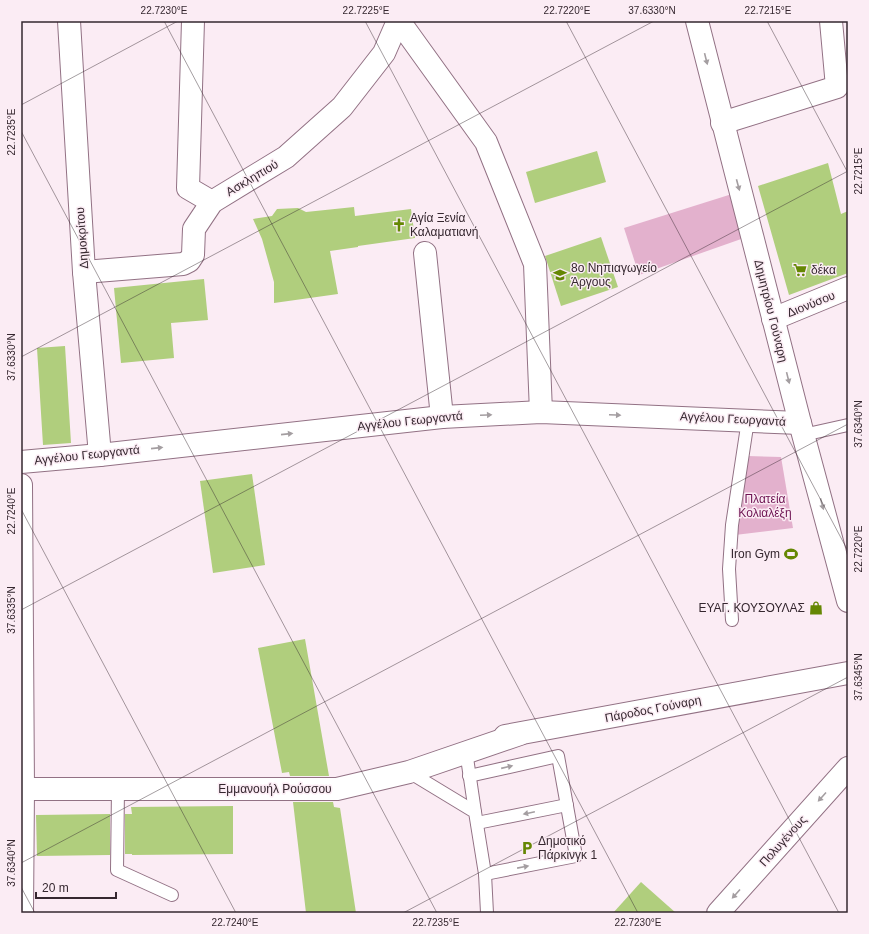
<svg xmlns="http://www.w3.org/2000/svg" width="869" height="934" font-family="Helvetica,sans-serif">
	<style>
		.green { fill: #e3b1cd }
		.building { fill: #b0ce7d }
		.lines { fill: none; stroke-linecap: round; stroke-linejoin: round }
		.service-casing { stroke: #927184; stroke-width: 14 }
		.minor-casing { stroke: #927184; stroke-width: 24 }
		.tertiary-casing { stroke: #927184; stroke-width: 24 }
		.secondary-casing { stroke: #927184; stroke-width: 24 }
		.service { stroke: #fff; stroke-width: 12 }
		.minor { stroke: #fff; stroke-width: 22 }
		.tertiary { stroke: #fff; stroke-width: 22 }
		.secondary { stroke: #fff; stroke-width: 22 }
		.oneway { fill: #a49ea1 }
		.ticks { fill: none; stroke: #35272f; stroke-width: 1; stroke-opacity: 0.45 }
		.labels { text-anchor: middle; stroke-width: 3; stroke-linejoin: round; paint-order: stroke }
		.street-label { font-size: 12px; fill: #35272f; stroke: #fbecf4 }
		.poi-label { font-size: 12px; fill: #35272f; stroke: #fbecf4; text-anchor: start }
		.park-label { font-size: 12px; fill: #6e1352; stroke: #fbecf4 }
		.neatline { fill: none; stroke: #35272f; stroke-width: 1.5 }
		.ticks-label { font-size: 10px; text-anchor: middle; fill: #35272f }
	</style>
	<rect width="100%" height="100%" fill="#fbecf4"/>
	<!-- green -->
	<g class="green">
		<polygon points="732,194 744,238 639,275 624,228"/>
		<polygon points="747,456 781,457 793,528 735,535"/>
	</g>
	<!-- building -->
	<g class="building">
		<polygon points="597,151 606,182 535,203 526,172"/>
		<polygon points="828,163 841,214 848,211 848,273 789,295 758,186"/>
		<polygon points="354,207 355,216 411,209 415,238 358,246 358,247 330,251 338,294 274,303 274,282 262,239 253,219 272,216 277,209 298,208 306,212"/>
		<polygon points="601,237 618,287 561,306 545,256"/>
		<polygon points="204,279 208,320 171,323 174,358 121,363 114,288"/>
		<polygon points="65,346 71,443 43,445 37,348"/>
		<polygon points="252,474 265,565 213,573 200,481"/>
		<polygon points="305,639 329,776 290,776 289,772 282,773 258,648"/>
		<polygon points="293,802 333,802 334,807 340,808 356,913 306,913"/>
		<polygon points="233,806 233,854 132,855 132,854 125,854 125,814 132,814 131,807"/>
		<polygon points="110,814 110,855 37,856 36,815"/>
		<polygon points="641,882 676,913 613,913"/>
	</g>
	<g class="lines">
		<!-- service casing -->
		<g class="service-casing">
			<g id="service">
				<polyline points="803,435 848,425"/>
				<polyline points="732,620 729,569 732,525 748,420"/>
				<polyline points="466,751 475,812"/>
				<polyline points="409,772 475,812 485,874 487,913"/>
				<polyline points="469,776 558,756 576,856 485,874"/>
				<polyline points="118,789 117,870 172,895"/>
				<polyline points="477,823 567,805"/>
			</g>
		</g>
		<!-- minor casing -->
		<g class="minor-casing">
			<g id="minor">
				<polyline points="69,21 84,272 100,455"/>
				<polyline points="193,21 188,188 212,202"/>
				<polyline points="399,21 486,142 535,264 541,412"/>
				<polyline points="722,123 837,87 831,21"/>
				<polyline points="425,253 442,417"/>
				<polyline points="84,272 183,264 189,261 193,255 194,229 212,202 286,157 342,107 384,53 398,21"/>
				<polyline points="773,319 848,288"/>
				<polyline points="21,462 100,455 442,417 541,412 800,423"/>
				<polyline points="21,485 23,789 22,913"/>
				<polyline points="505,736 848,673"/>
				<polyline points="21,789 337,789 409,772 520,734"/>
			</g>
		</g>
		<!-- tertiary casing -->
		<g class="tertiary-casing">
			<polyline id="tertiary" points="718,913 848,768"/>
		</g>
		<!-- secondary casing -->
		<g class="secondary-casing">
			<polyline id="secondary" points="697,21 800,423 848,601"/>
		</g>
		<!-- service -->
		<use href="#service" class="service"/>
		<!-- minor -->
		<use href="#minor" class="minor"/>
		<!-- tertiary -->
		<use href="#tertiary" class="tertiary"/>
		<!-- secondary -->
		<use href="#secondary" class="secondary"/>
	</g>
	<!-- one-way arrows -->
	<defs><path id="oneway-solid" d="M-6-.8H1V-3.2L6.5 0L1 3.2V.8H-6Z"/></defs>
	<g class="oneway">
		<use href="#oneway-solid" transform="translate(706 59) rotate(76)"/>
		<use href="#oneway-solid" transform="translate(738 185) rotate(75)"/>
		<use href="#oneway-solid" transform="translate(788 378) rotate(76)"/>
		<use href="#oneway-solid" transform="translate(486 415) rotate(-3)"/>
		<use href="#oneway-solid" transform="translate(615 415) rotate(2)"/>
		<use href="#oneway-solid" transform="translate(287 434) rotate(-6)"/>
		<use href="#oneway-solid" transform="translate(157 448) rotate(-6)"/>
		<use href="#oneway-solid" transform="translate(822 504) rotate(75)"/>
		<use href="#oneway-solid" transform="translate(507 767) rotate(-13)"/>
		<use href="#oneway-solid" transform="translate(822 797) rotate(132)"/>
		<use href="#oneway-solid" transform="translate(529 813) rotate(168)"/>
		<use href="#oneway-solid" transform="translate(523 867) rotate(-11)"/>
		<use href="#oneway-solid" transform="translate(736 894) rotate(132)"/>
	</g>
	<!-- ticks -->
	<path class="ticks" d="M164 21 638 913M365 21 839 913M566 21 848 551M767 21 848 173M21 105 178 21M21 131 437 913M21 357 654 21M21 509 236 913M21 610 848 171M21 863 848 424M21 887 35 913M403 913 848 677"/>
	<!-- icons -->
	<defs>
		<g id="church-bare" transform="scale(1.08)"><path d="M-1.2-6h2.4v3.5h3.3v2.4h-3.3V6h-2.4V-.1h-3.3v-2.4h3.3Z" fill="#658703" stroke="#fbecf4" stroke-width="2.5" paint-order="stroke"/></g>
		<g id="supermarket-bare" transform="scale(1.08)"><path d="M-6-5.5h2.5l.6 2H6L4.5 2H-2.5L-4.4-4H-6ZM-1.5 3.2a1.3 1.3 0 1 0 .1 0ZM3 3.2a1.3 1.3 0 1 0 .1 0Z" fill="#658703" stroke="#fbecf4" stroke-width="2.5" paint-order="stroke"/></g>
		<g id="school-bare" transform="scale(1.08)"><path d="M0-5L7-2L0 1L-7-2ZM-4 1L0 2.5L4 1V4Q0 6-4 4Z" fill="#658703" stroke="#fbecf4" stroke-width="2.5" paint-order="stroke"/></g>
		<g id="stadium-bare" transform="scale(1.08)"><path d="M0-5a6.5 5 0 1 0 0 10a6.5 5 0 1 0 0-10ZM-3.5-1.8h7v3.6h-7Z" fill="#658703" stroke="#fbecf4" stroke-width="2.5" paint-order="stroke"/></g>
		<g id="shop-bare" transform="scale(1.08)"><path d="M-5-2.5h2.3a2.7 3.5 0 0 1 5.4 0H5L5.5 6h-11ZM-1.5-2.5h3a1.5 2.3 0 0 0-3 0Z" fill="#658703" stroke="#fbecf4" stroke-width="2.5" paint-order="stroke"/></g>
		<g id="parking-bare" transform="scale(1.08)"><path d="M-3.5-5.5H1a3.5 3.5 0 0 1 0 7H-1V5.5H-3.5ZM-1-3.4V-.6H.8a1.4 1.4 0 0 0 0-2.8Z" fill="#658703" stroke="#fbecf4" stroke-width="2.5" paint-order="stroke"/></g>
	</defs>
	<g fill-rule="evenodd">
		<use href="#church-bare" x="399" y="225"/>
		<use href="#supermarket-bare" x="800" y="270"/>
		<use href="#school-bare" x="560" y="275"/>
		<use href="#stadium-bare" x="791" y="554"/>
		<use href="#shop-bare" x="816" y="608"/>
		<use href="#parking-bare" x="527" y="848"/>
	</g>
	<g class="labels">
		<!-- street labels -->
		<g class="street-label">
			<text transform="translate(252 178) rotate(-31)" y="4">Ασκληπιού</text>
			<text transform="translate(82 238) rotate(-94)" y="4">Δημοκρίτου</text>
			<text transform="translate(811 304) rotate(-22)" y="4">Διονύσου</text>
			<text transform="translate(771 311) rotate(76)" y="4">Δημητρίου Γούναρη</text>
			<text transform="translate(733 419) rotate(3)" y="4">Αγγέλου Γεωργαντά</text>
			<text transform="translate(410 421) rotate(-6)" y="4">Αγγέλου Γεωργαντά</text>
			<text transform="translate(87 455) rotate(-6)" y="4">Αγγέλου Γεωργαντά</text>
			<text transform="translate(653 709) rotate(-11)" y="4">Πάροδος Γούναρη</text>
			<text x="275" y="793">Εμμανουήλ Ρούσσου</text>
			<text transform="translate(783 841) rotate(-48)" y="4">Πολυγένους</text>
		</g>
		<!-- poi labels -->
		<g class="poi-label">
			<text x="410" y="222">Αγία Ξενία<tspan x="410" dy="14">Καλαματιανή</tspan></text>
			<text x="571" y="272">8ο Νηπιαγωγείο<tspan x="571" dy="14">Άργους</tspan></text>
			<text x="811" y="274">δέκα</text>
			<text x="780" y="558" text-anchor="end">Iron Gym</text>
			<text x="805" y="612" text-anchor="end">ΕΥΑΓ. ΚΟΥΣΟΥΛΑΣ</text>
			<text x="538" y="845">Δημοτικό<tspan x="538" dy="14">Πάρκινγκ 1</tspan></text>
		</g>
		<!-- park labels -->
		<g class="park-label">
			<text x="765" y="503">Πλατεία<tspan x="765" dy="14">Κολιαλέξη</tspan></text>
		</g>
	</g>
	<!-- border -->
	<rect width="869" height="934" fill="none" stroke="#fbecf4" stroke-width="44"/>
	<!-- scale -->
	<path d="M36 892v6h80v-6" fill="none" stroke="#35272f" stroke-width="2"/>
	<text x="42" y="892" font-size="12" fill="#35272f" stroke="#fbecf4" stroke-width="3" paint-order="stroke">20 m</text>
	<rect x="22" y="22" width="825" height="890" class="neatline"/>
	<g class="ticks-label">
		<text x="164" y="14">22.7230°E</text>
		<text x="366" y="14">22.7225°E</text>
		<text x="567" y="14">22.7220°E</text>
		<text x="652" y="14">37.6330°N</text>
		<text x="768" y="14">22.7215°E</text>
		<text transform="translate(11 132) rotate(-90)" y="4">22.7235°E</text>
		<text transform="translate(858 171) rotate(-90)" y="4">22.7215°E</text>
		<text transform="translate(11 357) rotate(-90)" y="4">37.6330°N</text>
		<text transform="translate(858 424) rotate(-90)" y="4">37.6340°N</text>
		<text transform="translate(11 511) rotate(-90)" y="4">22.7240°E</text>
		<text transform="translate(858 549) rotate(-90)" y="4">22.7220°E</text>
		<text transform="translate(11 610) rotate(-90)" y="4">37.6335°N</text>
		<text transform="translate(858 677) rotate(-90)" y="4">37.6345°N</text>
		<text transform="translate(11 863) rotate(-90)" y="4">37.6340°N</text>
		<text x="235" y="926">22.7240°E</text>
		<text x="436" y="926">22.7235°E</text>
		<text x="638" y="926">22.7230°E</text>
	</g>
</svg>
